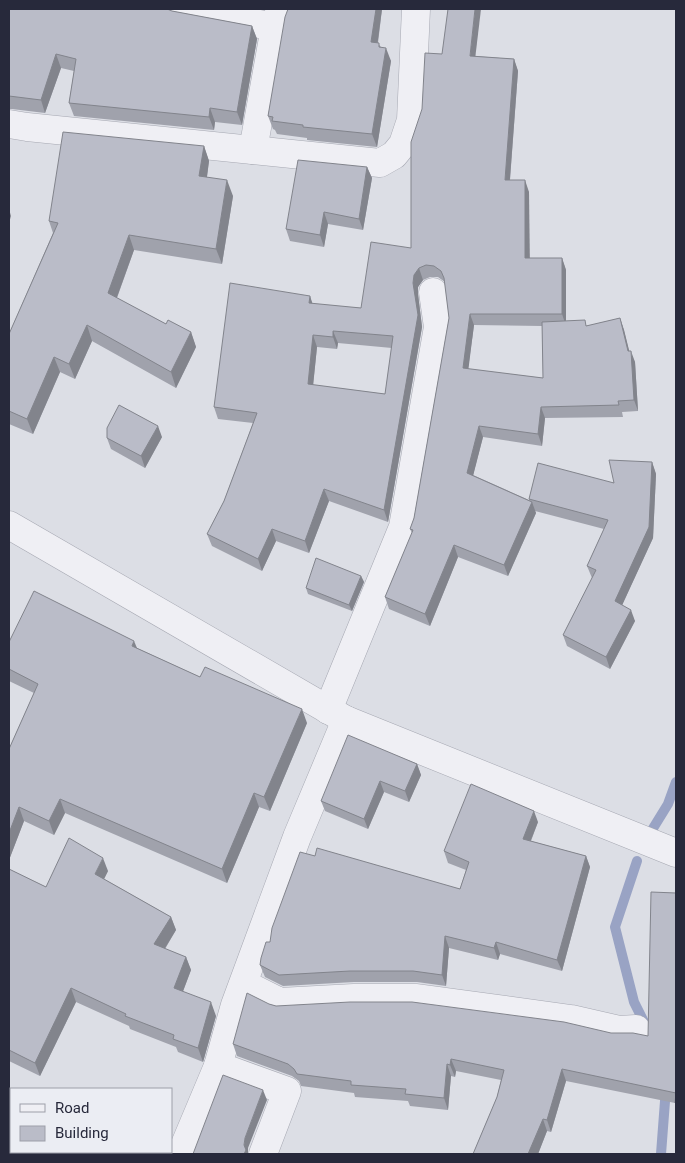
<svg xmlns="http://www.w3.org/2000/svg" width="685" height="1163" font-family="Roboto,sans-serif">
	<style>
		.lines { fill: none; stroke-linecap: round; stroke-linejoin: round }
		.stream { stroke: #99a3c4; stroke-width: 10 }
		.minor-casing { stroke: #a6a8b2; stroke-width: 29 }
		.tertiary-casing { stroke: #a6a8b2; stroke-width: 29 }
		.minor { stroke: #efeff4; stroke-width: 28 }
		.tertiary { stroke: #efeff4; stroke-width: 28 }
		.wall { fill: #a0a2ac; fill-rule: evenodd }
		.shaded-wall { fill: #82848c }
		.building { fill: #babcc8; stroke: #82848c; fill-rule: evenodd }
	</style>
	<rect width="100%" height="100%" fill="#dcdee5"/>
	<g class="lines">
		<!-- stream -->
		<g class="stream">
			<polyline points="652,830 668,804 676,782"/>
			<polyline points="637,861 615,927 634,1002 647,1028"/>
			<polyline points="661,1154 666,1088"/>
		</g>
		<!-- minor casing -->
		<g class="minor-casing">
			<g id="minor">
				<polyline points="180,9 275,27"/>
				<polyline points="9,124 27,127 380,163 394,155 403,144 411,120 416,9"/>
				<polyline points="253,150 275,27 280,9"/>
				<polyline points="328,710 403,527 438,327 433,292"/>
				<polyline points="244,984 280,1002 354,998 417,998 571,1019 619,1030 636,1029"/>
				<polyline points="218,1066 287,1091 263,1154"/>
				<polyline points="181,1154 218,1066 235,1005 297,837 346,720"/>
			</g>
		</g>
		<!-- tertiary casing -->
		<g class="tertiary-casing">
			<polyline id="tertiary" points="9,525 346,720 676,853"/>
		</g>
		<!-- minor -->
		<use href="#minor" class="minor"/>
		<!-- tertiary -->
		<use href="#tertiary" class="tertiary"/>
	</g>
	<!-- wall -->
	<g class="wall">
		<polygon points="9,9 172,11 252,26 257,39 242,125 215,122 214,130 74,116 69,103 74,71 61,68 45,113 12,109 9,109"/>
		<polygon points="288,9 382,9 378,43 391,61 377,147 307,140 307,138 277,134 275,130 273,129 268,116"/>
		<path d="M475 56 514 59 518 71 510 180 529 192V258H562L566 270V321L587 326 620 318 624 330 629 351 635 362 638 411 622 412 623 417 545 418 542 446 483 437 473 475 529 500V499L614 483 652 462 656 474 653 538 622 605 635 621 610 669 567 646 563 635 592 578 587 566 604 529 535 511 536 513 508 576 458 557 430 626 389 609 385 597 412 533 410 529 414 518 449 318 445 282 438 277H430L423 280 418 287V294L422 327 388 522 329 501 309 553 276 541 262 571 212 546 207 534 224 501 253 423 218 419 214 407 310 296 312 304 361 308 411 248ZM474 325 542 326 543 378 468 369ZM338 343 392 348 385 394 313 385 317 347 337 349Z"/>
		<polygon points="204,146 209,161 207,177 233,196 222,264 134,250 117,298 166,324 191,332 196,347 176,388 92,341 75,379 60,372 33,434 9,424 9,334 53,233 49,221"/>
		<polygon points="367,167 372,178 363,230 328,224 324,247 290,241 286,229"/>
		<polygon points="162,437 145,468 111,449 107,438"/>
		<polygon points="361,576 364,582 352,611 308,594 306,588"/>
		<polygon points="9,642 137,648 200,677 307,723 270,811 259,807 227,883 65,813 54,835 24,821 9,860 9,749 34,693 9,681"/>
		<polygon points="417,764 421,775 409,802 384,792 368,829 325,811 321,801"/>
		<polygon points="538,822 531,841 586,856 590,867 562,971 500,954 498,960 449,948 446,986 417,982 354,982 283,986 265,977 260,965 270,942 315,856 460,889 466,870 448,863 444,851"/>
		<polygon points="9,869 46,887 108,871 104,879 171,917 176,930 165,949 186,957 191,970 183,991 216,1016 203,1062 178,1052 176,1047 130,1029 129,1026 76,1002 40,1076 9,1061"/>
		<polygon points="676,893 676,1108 675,1103 566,1081 551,1132 547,1131 538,1154 473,1154 497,1097 501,1080 456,1071 455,1077 451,1076 448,1110 410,1106 408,1101 355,1097 354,1093 301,1086 299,1081 292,1076 237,1056 233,1044 269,1004 276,1006 648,1036"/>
	</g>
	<!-- shaded-wall -->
	<g class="shaded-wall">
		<polygon points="376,9 382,9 376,55 371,42"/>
		<polygon points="475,9 481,9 474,68 470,56"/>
		<polygon points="252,26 257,39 242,125 237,112"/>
		<polygon points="386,48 391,61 377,147 372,134"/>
		<polygon points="56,54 61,68 45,113 41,100"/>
		<polygon points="514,59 518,71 509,191 505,180"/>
		<polygon points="210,108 215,122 214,130 209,117"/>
		<polygon points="204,146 209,161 205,191 199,176"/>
		<polygon points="367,167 372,178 363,230 359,219"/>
		<polygon points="227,180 233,196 222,264 216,249"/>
		<polygon points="525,180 529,192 530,270 525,258"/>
		<polygon points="9,209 11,216 9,223"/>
		<polygon points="324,212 328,224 324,247 320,235"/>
		<polygon points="129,235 134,250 113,308 108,293"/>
		<polygon points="562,258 566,270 566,326 562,314"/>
		<polygon points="419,268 423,280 418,287 418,294 422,327 388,522 384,510 414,275"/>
		<polygon points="310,296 314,308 309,303"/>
		<polygon points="470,314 474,325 467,380 463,368"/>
		<polygon points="620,318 624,330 632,362 631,351 635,362 638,411 634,400 628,351"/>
		<polygon points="87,325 92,341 75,379 69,364"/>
		<polygon points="333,331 338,343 337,349 333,337"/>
		<polygon points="191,332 196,347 176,388 171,372"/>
		<polygon points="313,335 317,347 312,396 308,384"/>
		<polygon points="54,357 60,372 33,434 27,419"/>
		<polygon points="541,407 545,418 542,446 538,434"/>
		<polygon points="158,426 162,437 145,468 141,456"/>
		<polygon points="479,426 483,437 471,484 467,473"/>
		<polygon points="652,462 656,474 653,538 619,612 615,601"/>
		<polygon points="324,489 329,501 309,553 305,541"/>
		<polygon points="532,502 536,513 508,576 504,565"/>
		<polygon points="272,529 276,541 262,571 258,559"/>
		<polygon points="454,545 458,557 430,626 425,614"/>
		<polygon points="361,576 364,582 352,611 349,605"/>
		<polygon points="631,610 635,621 610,669 606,657"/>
		<polygon points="134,641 140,655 132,646"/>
		<polygon points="302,709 307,723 270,811 264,797"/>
		<polygon points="417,764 421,775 409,802 405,791"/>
		<polygon points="380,781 384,792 368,829 364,819"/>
		<polygon points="254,793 259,807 227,883 222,869"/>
		<polygon points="60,799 65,813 54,835 49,821"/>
		<polygon points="19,807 24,821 9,860 9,833"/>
		<polygon points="534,811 538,822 527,850 523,839"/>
		<polygon points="586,856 590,867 562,971 557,960"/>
		<polygon points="103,858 108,871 100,887 95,874"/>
		<polygon points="171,917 176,930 159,958 154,944"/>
		<polygon points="445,936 449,948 446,986 442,975"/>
		<polygon points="496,942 500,954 498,960 494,948"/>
		<polygon points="186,957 191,970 179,1002 174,988"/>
		<polygon points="71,988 76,1002 40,1076 35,1063"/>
		<polygon points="211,1002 216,1016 203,1062 198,1048"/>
		<polygon points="451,1059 456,1071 455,1077 450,1065"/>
		<polygon points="447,1064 451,1076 448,1110 444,1098"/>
		<polygon points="562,1069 566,1081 551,1132 547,1120"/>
		<polygon points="263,1090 267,1100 248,1148 248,1154 244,1154 244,1145 245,1138"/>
		<polygon points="543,1119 547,1131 538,1154 528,1154"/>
		<polygon points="43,1152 54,1152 53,1154 42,1154"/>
	</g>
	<!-- building -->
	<g class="building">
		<polygon points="9,9 167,9 172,11 252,26 237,112 210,108 209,117 69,103 76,59 56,54 41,100 9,96"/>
		<polygon points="288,9 376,9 371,42 379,43 379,47 386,48 372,134 303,127 303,125 272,121 273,117 268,116 285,17"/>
		<path d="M448 9H475L470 56 514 59 505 180H525V258H562V314H470L463 368 543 378 542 322 585 320 586 326 620 318 628 351H631L634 400 618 401 619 405 541 407 538 434 479 426 467 473 532 502 504 565 454 545 425 614 385 597 413 530 410 529 414 518 449 318 444 278 441 271 434 266 426 265 419 268 414 275 413 283 418 315 384 510 324 489 305 541 272 529 258 559 207 534 224 501 257 413 214 407 230 283 310 296 309 303 361 308 371 242 411 248V142L422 109 425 53 442 54ZM333 331 393 336 385 394 308 384 313 335 333 337Z"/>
		<polygon points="63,132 204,146 199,176 227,180 216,249 129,235 108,293 166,324 168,320 191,332 171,372 87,325 69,364 54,357 27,419 9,411 9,334 58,223 49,221"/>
		<polygon points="298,160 367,167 359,219 324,212 320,235 286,229"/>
		<polygon points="119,405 158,426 141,456 107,438 107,428"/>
		<polygon points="609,460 652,462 649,527 615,601 631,610 606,657 563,635 596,570 587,566 608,520 529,499 538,463 614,483"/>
		<polygon points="316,558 361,576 349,605 306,588"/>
		<polygon points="34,591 134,641 132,646 200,677 205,667 302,709 264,797 254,793 222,869 60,799 49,821 19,807 9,833 9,749 38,684 9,669 9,642"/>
		<polygon points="348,735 417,764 405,791 380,781 364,819 321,801"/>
		<polygon points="471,784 534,811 523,839 586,856 557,960 496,942 494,948 445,936 442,975 413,971 350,971 279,975 260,965 261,958 266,942 270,942 272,928 300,852 315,856 317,848 460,889 469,862 444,851"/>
		<polygon points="69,838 103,858 95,874 171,917 154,944 186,957 174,988 211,1002 198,1048 173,1039 174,1035 125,1016 126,1014 71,988 35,1063 9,1050 9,869 46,887"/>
		<polygon points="651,892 676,893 676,1103 675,1103 676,1093 562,1069 547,1120 543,1119 528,1154 473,1154 497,1097 504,1070 451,1059 450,1065 447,1064 444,1098 405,1094 406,1089 351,1085 351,1081 297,1074 294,1069 288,1064 233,1044 247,993 269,1004 276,1006 350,1002 412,1002 564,1022 611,1033 633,1033 648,1036"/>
		<polygon points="223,1075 263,1090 245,1138 244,1145 246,1150 244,1154 193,1154"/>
		<polygon points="16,1152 43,1152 42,1154 15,1154"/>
	</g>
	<!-- border -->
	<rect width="685" height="1163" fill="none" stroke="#27293b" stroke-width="20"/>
	<!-- legend -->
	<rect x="10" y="1088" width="162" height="65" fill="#ebedf3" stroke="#9d9fa9"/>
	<rect x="20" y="1104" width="25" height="8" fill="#efeff4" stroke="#9d9fa9"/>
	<text x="55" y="1113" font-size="15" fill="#27293b">Road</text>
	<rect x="20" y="1126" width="25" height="15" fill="#babcc8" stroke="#9d9fa9"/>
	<text x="55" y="1138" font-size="15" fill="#27293b">Building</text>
</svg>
